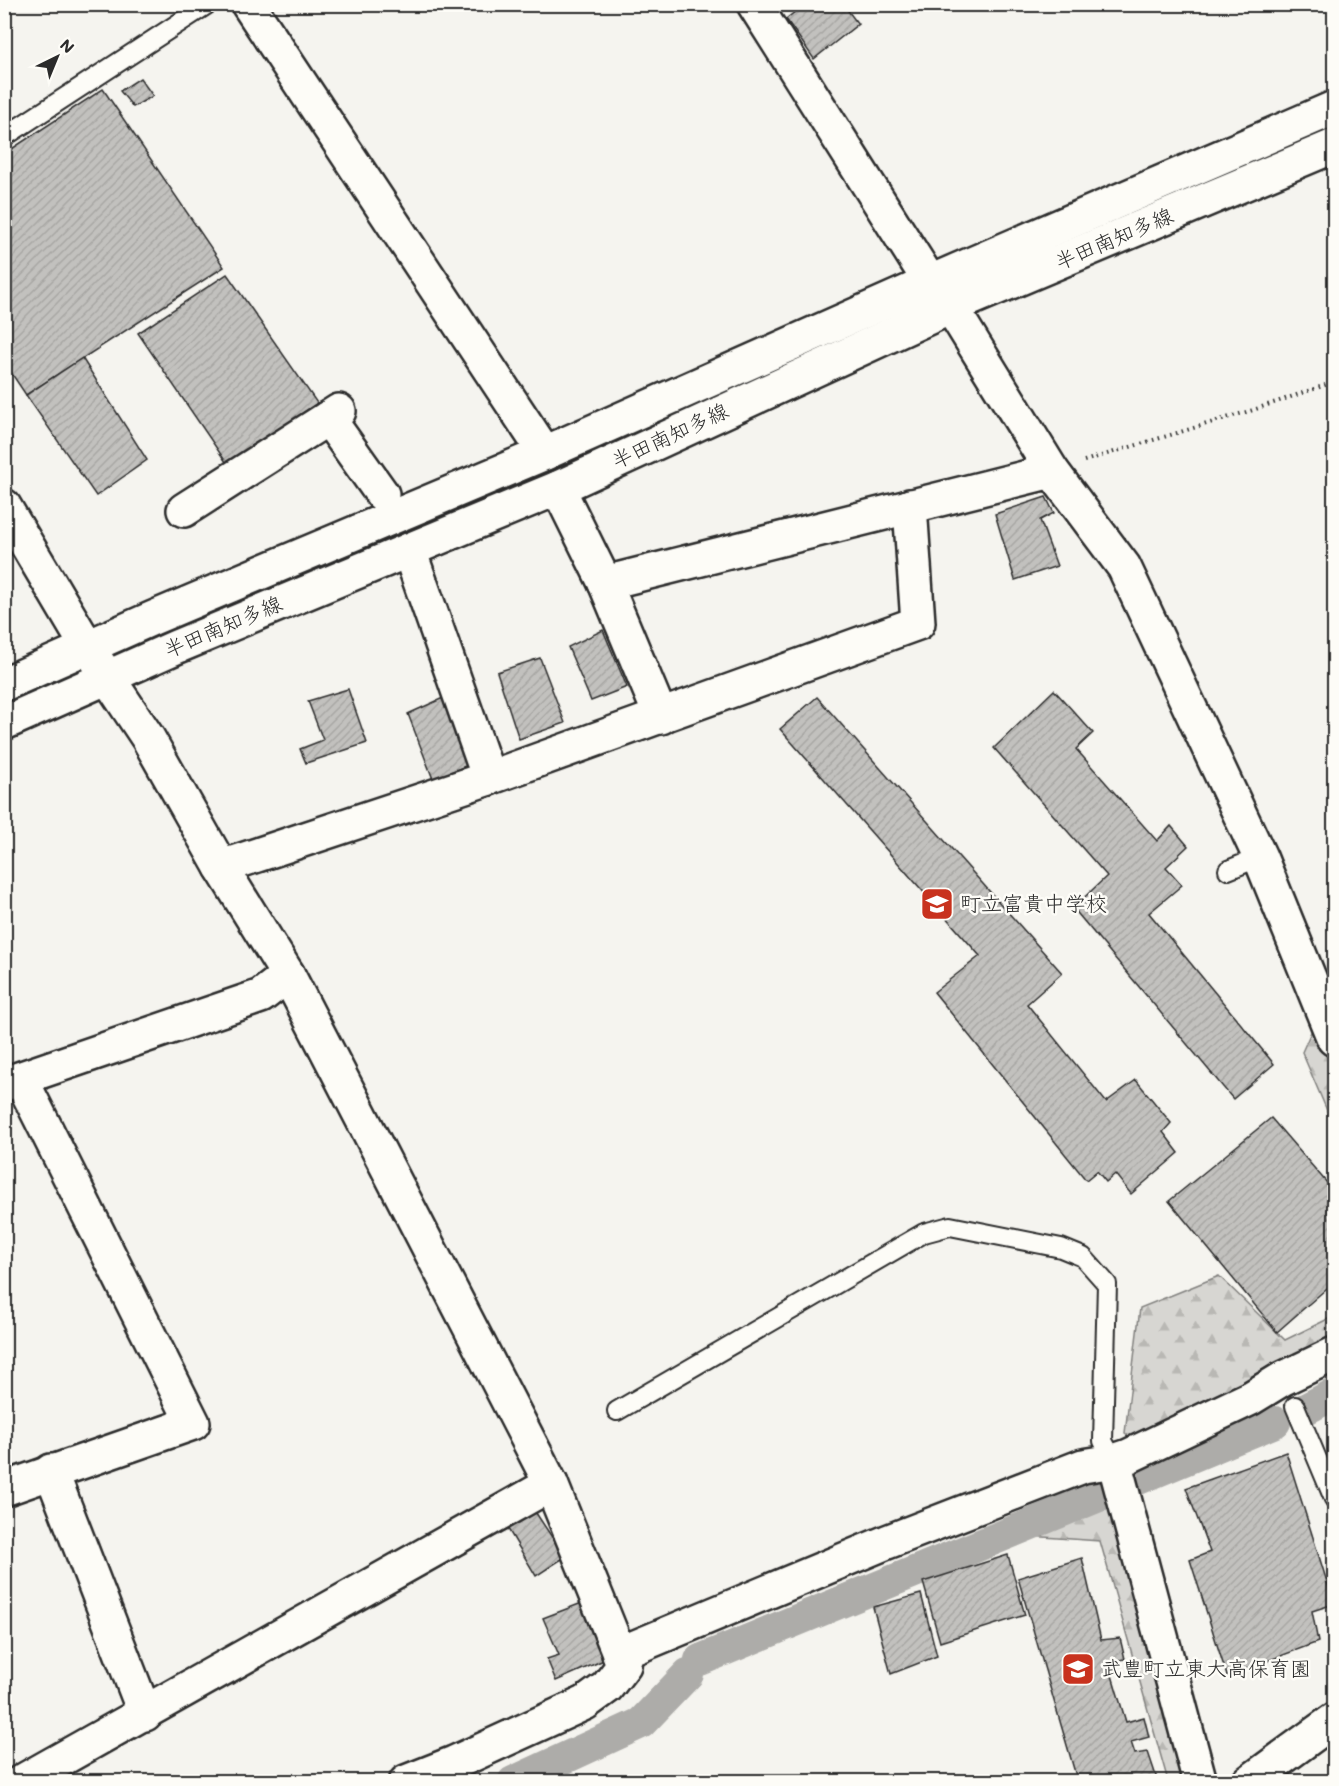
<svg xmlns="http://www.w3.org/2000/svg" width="1339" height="1786" font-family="Mali,'Klee One',sans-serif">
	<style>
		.forest { fill: url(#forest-firs); stroke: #81807e; stroke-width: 1.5 }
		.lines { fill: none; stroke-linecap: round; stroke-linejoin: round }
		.canal { stroke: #adaca9; stroke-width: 32 }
		.building { fill: url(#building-hatch); stroke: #2b2b2b; stroke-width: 1.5 }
		.lane-casing { stroke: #2b2b2b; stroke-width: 22 }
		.street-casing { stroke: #2b2b2b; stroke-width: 38 }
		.primary-casing { stroke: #2b2b2b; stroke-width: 38 }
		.path { stroke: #2b2b2b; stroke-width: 4; stroke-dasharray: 1.5 4.5; stroke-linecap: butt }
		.lane { stroke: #fdfcf7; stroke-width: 18 }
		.street { stroke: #fdfcf7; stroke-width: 33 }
		.primary { stroke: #fdfcf7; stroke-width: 33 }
		.labels { text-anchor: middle; stroke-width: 5; stroke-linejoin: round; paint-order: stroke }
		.street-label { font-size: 21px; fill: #2b2b2b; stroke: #fdfcf7 }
		.poi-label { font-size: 21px; fill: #2b2b2b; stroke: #fdfcf7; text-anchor: start }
	</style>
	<defs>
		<pattern id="forest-firs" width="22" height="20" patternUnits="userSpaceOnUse" patternTransform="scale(1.5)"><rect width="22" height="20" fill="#d7d6d2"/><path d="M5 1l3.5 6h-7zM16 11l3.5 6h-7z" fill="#b9b8b4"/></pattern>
		<pattern id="building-hatch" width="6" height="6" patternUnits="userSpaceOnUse" patternTransform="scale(1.5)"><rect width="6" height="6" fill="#c2c1be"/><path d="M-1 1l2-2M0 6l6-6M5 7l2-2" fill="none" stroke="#a7a6a3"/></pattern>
	</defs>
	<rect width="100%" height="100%" fill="#f5f4ef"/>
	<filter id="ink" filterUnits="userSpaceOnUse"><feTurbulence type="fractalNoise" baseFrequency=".0167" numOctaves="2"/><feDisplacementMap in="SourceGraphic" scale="12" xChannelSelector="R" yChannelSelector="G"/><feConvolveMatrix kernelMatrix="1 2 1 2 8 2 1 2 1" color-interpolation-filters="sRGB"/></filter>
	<g filter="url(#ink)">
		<!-- forest -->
		<g class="forest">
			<polygon points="1315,1023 1334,1066 1334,1127 1302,1052"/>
			<polygon points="1219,1276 1285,1340 1334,1316 1334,1343 1136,1441 1125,1433 1140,1308"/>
			<polygon points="1113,1503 1187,1781 1168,1781 1100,1541 1029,1536"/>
		</g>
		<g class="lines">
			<!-- canal -->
			<g class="canal">
				<polyline points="1302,1411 1334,1394"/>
				<polyline points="1136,1480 1275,1422"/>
				<polyline points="700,1660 1104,1494"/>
				<polyline points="513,1782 641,1723 688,1674"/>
			</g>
		</g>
		<!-- building -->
		<g class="building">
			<polygon points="805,4 843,4 858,24 814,59 786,19"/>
			<polygon points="140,78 153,96 133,107 120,91"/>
			<polygon points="103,89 224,267 26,395 4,362 4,154"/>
			<polygon points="227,274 317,403 228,465 138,333"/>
			<polygon points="82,358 147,460 96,496 26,395"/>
			<polygon points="1046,497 1054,513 1040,520 1057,566 1015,580 995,514"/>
			<polygon points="603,630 627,687 591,701 568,647"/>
			<polygon points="540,658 565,723 519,739 497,672"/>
			<polygon points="348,689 367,743 306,763 300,749 323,740 308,701"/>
			<polygon points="1054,690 1093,733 1076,749 1157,841 1171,826 1188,846 1166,867 1182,885 1149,913 1274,1064 1233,1099 1073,908 1107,876 994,748"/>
			<polygon points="817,697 1062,973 1027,1004 1106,1102 1136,1080 1171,1123 1163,1132 1179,1153 1131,1194 1115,1174 1106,1182 1097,1171 1086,1180 934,992 980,956 780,729"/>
			<polygon points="443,698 468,765 433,779 408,714"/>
			<polygon points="1271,1118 1334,1191 1334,1282 1277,1332 1169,1201"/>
			<polygon points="1286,1452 1334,1604 1312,1611 1318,1642 1227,1676 1190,1560 1210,1552 1186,1488"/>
			<polygon points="534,1510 565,1557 536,1576 505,1524"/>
			<polygon points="1008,1555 1025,1615 940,1642 923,1582"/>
			<polygon points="1082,1558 1101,1640 1120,1638 1125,1659 1108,1662 1126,1722 1144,1717 1149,1737 1131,1742 1135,1754 1148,1752 1158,1782 1058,1782 1076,1776 1018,1578"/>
			<polygon points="921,1594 937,1656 891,1674 873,1607"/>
			<polygon points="582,1603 606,1659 556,1681 547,1659 559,1655 543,1618"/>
		</g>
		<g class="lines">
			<!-- lane casing -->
			<g class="lane-casing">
				<g id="lane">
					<polyline points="4,137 208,4"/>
					<polyline points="1228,870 1260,857"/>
					<polyline points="1295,1406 1334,1499"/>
					<polyline points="617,1411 924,1233 950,1226 1061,1248 1083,1257 1107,1284 1103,1441 1114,1461"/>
				</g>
			</g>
			<!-- street casing -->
			<g class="street-casing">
				<g id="street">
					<polyline points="248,4 545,453"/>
					<polyline points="754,4 930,282"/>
					<polyline points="951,307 1052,471 1124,567 1260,857 1334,1039"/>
					<polyline points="328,418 382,494"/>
					<polyline points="558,488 605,583 1052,471"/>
					<polyline points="4,506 88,648 148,738 221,867 288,975 551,1484 624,1665 607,1687 585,1703 454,1763 406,1782"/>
					<polyline points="184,510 339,411"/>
					<polyline points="409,550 489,778"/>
					<polyline points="605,583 661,717"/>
					<polyline points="221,867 489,778 918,623 910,506"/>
					<polyline points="4,1084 261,996 288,975"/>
					<polyline points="1114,1461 1200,1782"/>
					<polyline points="51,1471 145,1714"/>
					<polyline points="4,1489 193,1423 21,1079"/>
					<polyline points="619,1654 887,1542 1083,1466 1114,1461 1129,1456 1251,1398 1282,1379 1334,1354"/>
					<polyline points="21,1782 551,1484"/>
					<polyline points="1249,1782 1334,1720"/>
				</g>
			</g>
			<!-- primary casing -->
			<g class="primary-casing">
				<g id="primary">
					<polyline points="4,684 153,618 545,453 930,282 1334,108"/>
					<polyline points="4,723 176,647 558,488 951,307 1334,146"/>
				</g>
			</g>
			<!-- path -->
			<polyline class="path" points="1084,461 1253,410 1334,382"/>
			<!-- lane -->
			<use href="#lane" class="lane"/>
			<!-- street -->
			<use href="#street" class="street"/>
			<!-- primary -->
			<use href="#primary" class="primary"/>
		</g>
	</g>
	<!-- icons -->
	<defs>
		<g id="school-square" transform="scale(1.725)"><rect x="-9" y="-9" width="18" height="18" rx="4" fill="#c8321e" stroke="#fdfcf7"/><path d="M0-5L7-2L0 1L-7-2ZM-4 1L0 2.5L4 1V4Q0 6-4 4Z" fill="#fff"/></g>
	</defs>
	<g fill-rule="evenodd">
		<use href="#school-square" x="937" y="904"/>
		<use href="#school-square" x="1078" y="1669"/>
	</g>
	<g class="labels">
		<!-- street labels -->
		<g class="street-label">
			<text transform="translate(1114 239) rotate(-23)" y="7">半田南知多線</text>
			<text transform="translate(670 436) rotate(-25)" y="7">半田南知多線</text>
			<text transform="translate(223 627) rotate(-23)" y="7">半田南知多線</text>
		</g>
		<!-- poi labels -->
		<g class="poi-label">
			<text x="960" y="911">町立富貴中学校</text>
			<text x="1101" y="1676">武豊町立東大高保育園</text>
		</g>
	</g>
	<!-- margin -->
	<rect width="1339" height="1786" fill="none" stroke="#fdfcf7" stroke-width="24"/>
	<rect x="12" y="12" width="1315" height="1762" fill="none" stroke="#2b2b2b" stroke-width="2" filter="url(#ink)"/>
	<!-- north arrow -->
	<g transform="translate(57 57) rotate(43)" stroke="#fdfcf7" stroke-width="4.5" paint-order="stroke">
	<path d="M0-4.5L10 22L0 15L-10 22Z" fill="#2b2b2b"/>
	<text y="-9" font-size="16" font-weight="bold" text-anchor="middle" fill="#2b2b2b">N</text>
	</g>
</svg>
